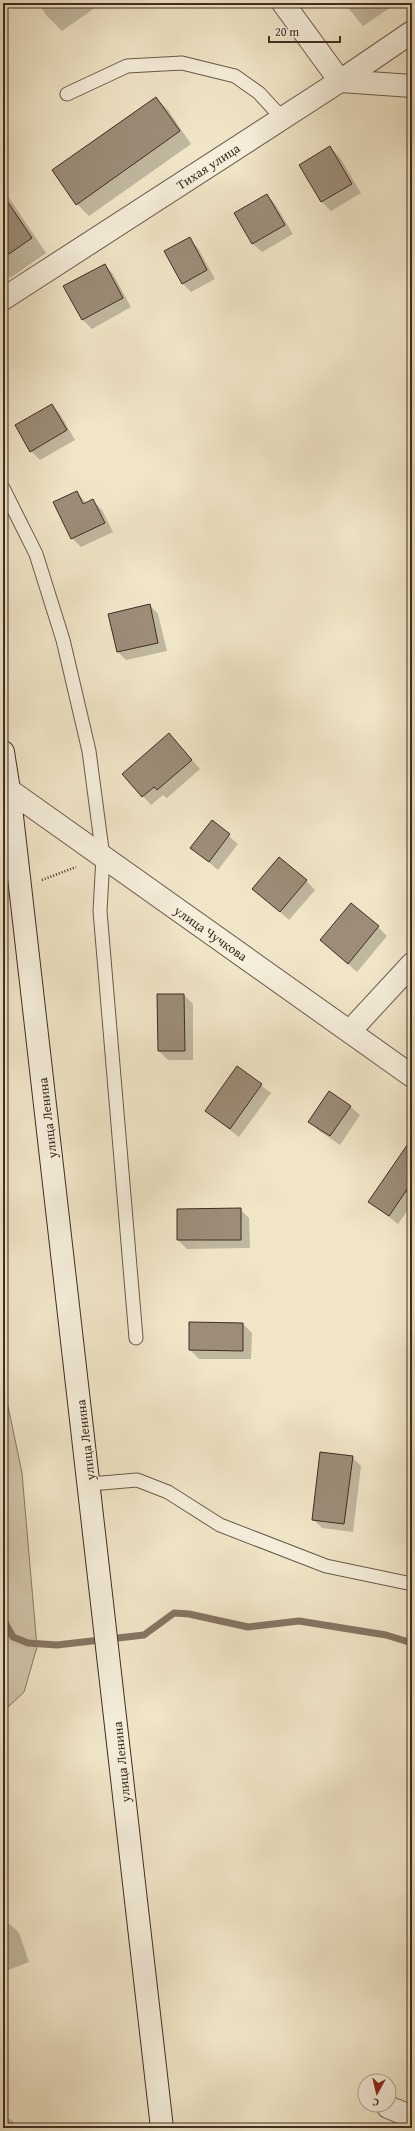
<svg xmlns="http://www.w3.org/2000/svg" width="415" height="2131" font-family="'Gentium Book Plus',serif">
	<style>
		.green { fill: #d2c6ab; stroke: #897966 }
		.shadow { fill: #0003 }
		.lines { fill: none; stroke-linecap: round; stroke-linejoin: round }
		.stream { stroke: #867563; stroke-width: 7 }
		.building { fill: #9c8c78; stroke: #402c22 }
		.service-casing { stroke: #6c5a4b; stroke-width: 15 }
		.minor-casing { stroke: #6c5a4b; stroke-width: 24 }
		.tertiary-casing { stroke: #6c5a4b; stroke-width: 24 }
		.secondary-casing { stroke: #402c22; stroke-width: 24 }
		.path { stroke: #402c22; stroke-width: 2.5; stroke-dasharray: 1 2; stroke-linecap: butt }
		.service { stroke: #f5eedb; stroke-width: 13 }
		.minor { stroke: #f5eedb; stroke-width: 22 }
		.tertiary { stroke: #f5eedb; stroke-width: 22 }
		.secondary { stroke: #f5eedb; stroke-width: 22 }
		.labels { text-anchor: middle; stroke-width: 3; stroke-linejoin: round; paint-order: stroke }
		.street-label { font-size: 13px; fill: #402c22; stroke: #f5eedb }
	</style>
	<rect width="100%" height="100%" fill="#f0e5c7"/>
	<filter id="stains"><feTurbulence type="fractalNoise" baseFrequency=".005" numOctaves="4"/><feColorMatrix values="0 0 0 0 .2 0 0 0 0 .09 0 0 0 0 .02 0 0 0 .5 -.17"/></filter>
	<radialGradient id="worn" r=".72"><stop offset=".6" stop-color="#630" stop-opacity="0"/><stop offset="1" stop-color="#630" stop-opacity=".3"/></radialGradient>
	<!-- green -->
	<polygon class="green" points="3,1382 22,1473 37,1647 24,1692 9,1706 3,1705"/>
	<!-- shadow -->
	<g class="shadow">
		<polygon points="38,3 97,3 99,5 62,31 47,16"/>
		<polygon points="344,3 397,3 363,26"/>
		<polygon points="156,98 168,110 191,144 89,216 77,204"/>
		<polygon points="330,148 339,156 361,193 331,211 322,202 300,165"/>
		<polygon points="3,189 46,253 10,278 3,271"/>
		<polygon points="267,195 275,204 293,234 262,252 253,244"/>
		<polygon points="189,239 198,248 215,279 191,292 182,283"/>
		<polygon points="105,265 113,274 131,307 92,329 83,320 65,287"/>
		<polygon points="52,405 60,414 75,440 40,460 31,451"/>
		<polygon points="77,492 87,504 93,501 102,510 113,532 81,547 72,538"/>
		<polygon points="150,605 158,614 167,651 126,660 117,651"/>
		<polygon points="169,734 200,769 167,798 163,795 151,805 123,774"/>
		<polygon points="212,822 238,844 218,870 192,848"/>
		<polygon points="306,881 315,890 289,920 254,889"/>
		<polygon points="378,927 387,936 357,972 321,940"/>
		<polygon points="184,995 193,1004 193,1060 168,1060 159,1051"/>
		<polygon points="237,1067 271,1093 239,1137 206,1111"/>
		<polygon points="329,1092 351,1107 360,1115 340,1145 318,1130 309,1121"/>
		<polygon points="412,1149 412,1204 398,1224 370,1202"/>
		<polygon points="240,1209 249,1218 250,1248 187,1249 178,1240"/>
		<polygon points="243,1324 252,1333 251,1359 199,1359 190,1350"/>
		<polygon points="352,1457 361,1466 353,1532 322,1528 313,1519"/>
		<polygon points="10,1924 19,1933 29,1962 3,1972 3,1926"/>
		<polygon points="3,2118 10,2119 19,2128 3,2128"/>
	</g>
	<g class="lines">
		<!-- stream -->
		<polyline class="stream" points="3,1619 13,1637 28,1643 57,1645 144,1635 174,1613 189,1614 248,1627 299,1621 386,1635 412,1643"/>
	</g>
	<!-- building -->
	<g class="building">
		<polygon points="156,97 180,131 76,205 52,170"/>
		<polygon points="330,146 352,184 321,202 299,165"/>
		<polygon points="267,194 285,225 252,244 234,213"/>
		<polygon points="3,195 32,238 3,258"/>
		<polygon points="190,237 207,270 182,284 164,251"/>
		<polygon points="105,264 123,298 82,320 63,286"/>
		<polygon points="52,404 67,430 30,452 15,425"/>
		<polygon points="77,491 83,504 93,499 105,523 71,539 53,502"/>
		<polygon points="150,604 158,643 117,652 108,614"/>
		<polygon points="169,733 192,760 157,790 154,787 142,797 122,774"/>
		<polygon points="212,820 230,834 209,862 190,848"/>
		<polygon points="279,857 307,880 280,912 252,889"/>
		<polygon points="351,903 379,926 348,964 320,940"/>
		<polygon points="157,994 184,994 185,1051 158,1051"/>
		<polygon points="237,1066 262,1084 230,1129 205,1111"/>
		<polygon points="329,1091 351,1106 330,1136 308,1122"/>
		<polygon points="412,1138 412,1182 389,1216 368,1202"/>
		<polygon points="241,1208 241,1240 177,1240 177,1209"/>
		<polygon points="189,1322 243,1323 243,1351 189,1350"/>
		<polygon points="320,1452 353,1456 344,1524 312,1520"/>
	</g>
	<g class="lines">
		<!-- service casing -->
		<g class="service-casing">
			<g id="service">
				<polyline points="67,94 127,66 182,63 235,76 259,93 282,118"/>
				<polyline points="3,488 36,554 63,640 89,751 103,857 100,911 136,1338"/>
				<polyline points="90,1484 137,1480 168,1492 220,1525 326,1566 412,1584"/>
			</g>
		</g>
		<!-- minor casing -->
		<g class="minor-casing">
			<g id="minor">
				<polyline points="283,3 340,81 412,86"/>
				<polyline points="3,299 340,81 412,32"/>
				<polyline points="350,1031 412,964"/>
				<polyline points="388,2107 412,2117"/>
			</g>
		</g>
		<!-- tertiary casing -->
		<g class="tertiary-casing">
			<polyline id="tertiary" points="9,790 412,1076"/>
		</g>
		<!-- secondary casing -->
		<g class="secondary-casing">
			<polyline id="secondary" points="3,752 9,790 162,2128"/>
		</g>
		<!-- path -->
		<polyline class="path" points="42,880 76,867"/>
		<!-- service -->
		<use href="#service" class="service"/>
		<!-- minor -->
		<use href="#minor" class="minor"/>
		<!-- tertiary -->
		<use href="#tertiary" class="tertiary"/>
		<!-- secondary -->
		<use href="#secondary" class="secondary"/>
	</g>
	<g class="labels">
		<!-- street labels -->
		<g class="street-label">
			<text transform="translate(208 166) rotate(-33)" y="5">Тихая улица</text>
			<text transform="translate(211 933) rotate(35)" y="5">улица Чучкова</text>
			<text transform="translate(47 1118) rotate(-97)" y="5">улица Ленина</text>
			<text transform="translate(85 1440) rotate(-97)" y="5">улица Ленина</text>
			<text transform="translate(121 1762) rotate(-96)" y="5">улица Ленина</text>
		</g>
	</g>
	<!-- margin -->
	<rect width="415" height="2131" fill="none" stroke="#f0e5c7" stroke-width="16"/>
	<rect x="4" y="4" width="407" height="2123" fill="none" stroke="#402c22" stroke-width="2"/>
	<rect x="8" y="8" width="399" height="2115" fill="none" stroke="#402c22"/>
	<!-- north arrow -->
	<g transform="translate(377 2093) rotate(188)"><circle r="19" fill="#f5eedb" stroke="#ada091"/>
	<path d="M0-3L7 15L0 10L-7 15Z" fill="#8f2418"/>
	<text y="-6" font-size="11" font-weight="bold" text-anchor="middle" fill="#402c22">С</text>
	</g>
	<!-- scale -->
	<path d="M269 36v6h71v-6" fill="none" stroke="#402c22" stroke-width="2"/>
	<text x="275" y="36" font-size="12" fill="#402c22" stroke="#f5eedb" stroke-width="3" paint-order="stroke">20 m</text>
	<rect width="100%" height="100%" filter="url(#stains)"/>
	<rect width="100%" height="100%" fill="url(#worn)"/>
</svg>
